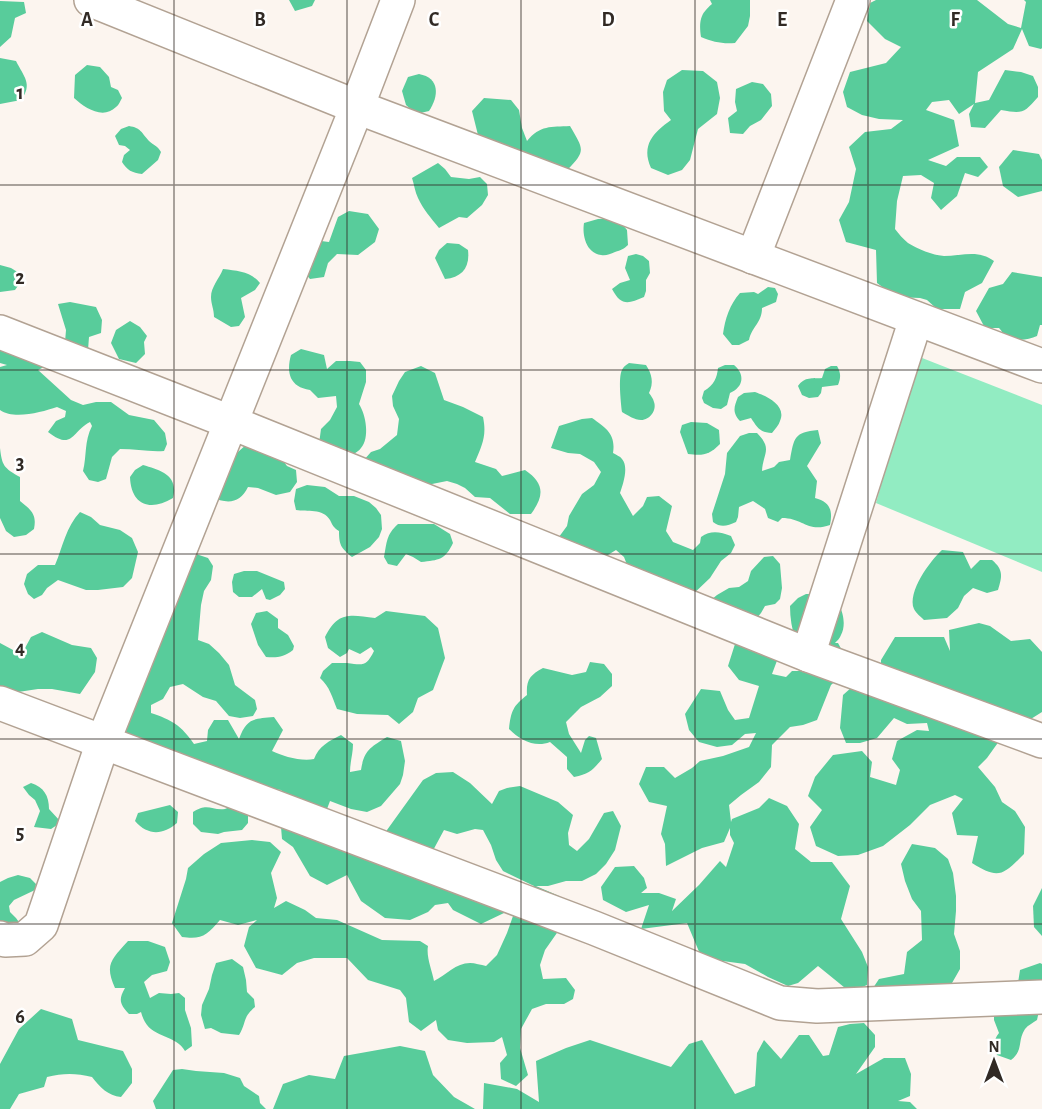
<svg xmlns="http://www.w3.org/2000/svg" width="1042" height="1109" font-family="'Alegreya Sans',sans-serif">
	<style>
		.green { fill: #92ecc2 }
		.forest { fill: #58cc9b }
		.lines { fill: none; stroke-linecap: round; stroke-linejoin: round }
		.minor-casing { stroke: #b2a293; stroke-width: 36 }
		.minor { stroke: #fff; stroke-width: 33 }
		.grid { fill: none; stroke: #312a25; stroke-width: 1.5; stroke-opacity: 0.55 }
		.grid-label { font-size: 20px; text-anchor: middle; font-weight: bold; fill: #312a25; stroke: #fff; stroke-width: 5; stroke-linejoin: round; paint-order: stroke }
	</style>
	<rect width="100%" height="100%" fill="#fcf5ef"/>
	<!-- green -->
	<polygon class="green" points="917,356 1042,405 1042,572 876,503"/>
	<!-- forest -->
	<g class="forest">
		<polygon points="289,0 315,0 312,6 295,11"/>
		<path d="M710 0H750V16L748 26 735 43C722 44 713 42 701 37 699 21 700 14 712 4Z"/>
		<path d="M876 0H977L1008 24 1021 28 1026 2 1024 0H1042V48L1041 49 1029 46 1022 29 1013 49 978 72 975 103 989 100 1005 70 1021 72 1033 76 1038 87V97C1024 113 1023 114 1001 110L985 128 971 127 969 114 974 104 959 114 949 100 932 102 926 110 954 120 959 146 928 160 946 166 957 157H980L988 167 978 177 965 173 957 196 941 210 931 198 934 183 921 175 903 176 897 201 895 229C899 234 903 239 908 243 918 249 932 255 944 256 963 256 977 249 994 261L982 283 965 292 960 309H937L927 300 920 298 896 297 877 283 876 250 846 242 839 220 849 202 856 169 849 147 865 132 891 129 903 120 879 119 862 115 847 107 843 92 850 72 886 63 901 47 885 39 867 21 870 3Z"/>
		<polygon points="0,1 24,2 26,13 15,18 11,37 0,47"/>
		<path d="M0 58 16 61C24 77 33 84 21 100L0 104Z"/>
		<path d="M87 65 100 67 109 77 111 87 118 90 122 98C120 101 119 105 116 107 103 120 85 108 74 98L75 75Z"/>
		<path d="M682 70 703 71 717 82 720 98 717 114 698 129 690 160 682 170 668 175 651 168C641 145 653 133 671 120L664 111 663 92 667 80Z"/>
		<path d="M419 74C440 78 439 96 429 111L416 114 406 105 402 91 408 77Z"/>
		<polygon points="752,82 763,84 771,94 772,106 761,120 750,126 743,134 730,133 728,118 737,111 735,102 736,89"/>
		<path d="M484 98 511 100 519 110 522 128 527 141C540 125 551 127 570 126 583 149 587 150 567 170L480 143 472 111Z"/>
		<path d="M129 126C141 128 141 132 149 141 154 146 157 145 161 152L158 160 142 174C132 173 127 170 122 162L124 155 130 150 125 146 119 145 115 136 121 129Z"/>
		<polygon points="1013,150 1039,154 1042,160 1042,191 1018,197 1003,186 999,167"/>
		<path d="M438 163 445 169 451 177 469 179 480 177 487 184 488 195 482 205 467 218 459 217 439 228C431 218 423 209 418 198 415 192 414 184 412 178Z"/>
		<polygon points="349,211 368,214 379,229 375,242 358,255 337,254 328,263 324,277 310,279 304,272 321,241 329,242 338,217"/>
		<path d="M617 218 627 230 628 245C624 249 621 250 615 252 610 254 606 256 601 255 586 253 582 235 584 223L598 219Z"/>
		<path d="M447 243 459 244 468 250C470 268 462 277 445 279L435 258 439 250Z"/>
		<path d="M636 254 643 256 649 261 650 273 646 280V291L644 297C628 304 621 306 612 289L620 283 630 280 625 268 628 256Z"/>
		<polygon points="0,265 11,268 19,273 20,283 15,290 0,292"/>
		<path d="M223 269C238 271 250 271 260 283L255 290 241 298 245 317 239 326 231 327 214 317C214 309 211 304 211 297 211 287 219 279 223 269Z"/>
		<path d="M1012 272 1042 277V325H1040L1037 336C1028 340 1015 342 1006 336 1003 334 1002 331 999 328H985L976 311 989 288 1003 284Z"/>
		<path d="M768 287 775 288 778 294 776 302 762 308C762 323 752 326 749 340L739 345H732L723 334C725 319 730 304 740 293L754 292 758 294Z"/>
		<polygon points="70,302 96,307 102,320 101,333 89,337 88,350 65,342 66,330 58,304"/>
		<polygon points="130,321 140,327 147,336 144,342 145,354 136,363 119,359 111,343 116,330"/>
		<path d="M0 348 46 366 38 370 71 400 83 405 96 402H111L129 415 154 420 165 433 167 444 164 451C149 452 135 449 120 449L112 457 106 479 98 482 89 480 83 471C87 455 84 442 92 426L90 422C71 432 73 451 48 432L56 421 65 417 66 411 57 407C42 412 14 420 0 410V367L7 365 0 363Z"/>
		<path d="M301 349 324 355 327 369 336 361H350L360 362 366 370V382L359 404C366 415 370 438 361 448 359 451 356 452 353 455L319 444 321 429 330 420 337 407 336 396 318 398 310 390C290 387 286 373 291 355Z"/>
		<path d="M629 363 646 365C652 374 654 383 649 393 651 396 653 398 654 402 657 410 650 420 641 420 635 420 627 415 622 412 621 403 618 377 622 370 624 366 625 366 629 363Z"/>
		<path d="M725 365H734C745 374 744 387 730 393L727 405 721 409 713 408 704 403 702 398 704 391C714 385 717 378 718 368Z"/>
		<path d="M421 366 435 373 444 400 463 407 483 417C487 436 482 445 475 462L496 469 502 476 525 470C544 483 545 495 531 514H510L490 498 475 497 465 488 457 484 447 481 432 484H412L356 469 371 452 380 449 397 435 399 419 393 406 392 396 399 381 405 372Z"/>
		<path d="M831 366H837C841 373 841 378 838 385L822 387 821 393 818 397 809 398 802 395 798 386C805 376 812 379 822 378L825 369Z"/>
		<path d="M755 392C766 396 787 405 780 421 779 425 775 429 772 433 760 433 757 427 751 418L740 421C732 412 734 407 738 397L744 393Z"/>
		<path d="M592 418C606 428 616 434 613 453 616 455 620 456 622 459 629 467 623 484 620 493L633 516 643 506 647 497 659 496 672 506 666 531 673 542 693 550 700 543 701 537C711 530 720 532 731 536L735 545 731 553 721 561 710 578 689 598 629 570 624 557 616 550 598 561 556 541 567 526 569 516 582 494 594 485 601 472 594 462 580 454 568 453 551 448 559 426 582 419Z"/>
		<path d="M691 422 707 423 719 430 720 444C709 455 703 456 688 454L680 432 682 425Z"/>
		<path d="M818 430 821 443 807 466 817 481 815 498C830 502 833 510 830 525 808 533 803 518 782 518L778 522 768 518 765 509 753 501 739 507 738 517 736 522C727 526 721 528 713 522L712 514 725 474 727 453 740 436 749 433H757C773 449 763 453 762 471L774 467 779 462 790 460C794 438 794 432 818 430Z"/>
		<path d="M247 444 274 449 287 466 296 470 297 482 290 492 276 495 258 488 248 487C240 504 227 504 211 497L230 459Z"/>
		<path d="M0 448C2 466 4 468 20 477V501C31 510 37 514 34 529L26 535 14 537 6 531 0 518Z"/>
		<path d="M143 465C160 470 179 475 173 498 150 512 131 505 130 477L135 470Z"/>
		<path d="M307 485 325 487 339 496H354L369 502 376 508 381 515 382 529 379 537 370 547 352 557C341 548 339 545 339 531 333 527 333 526 330 520 323 508 307 512 296 510L294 501 296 489Z"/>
		<path d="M80 512 91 517 100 525 120 530 132 538 138 552 132 578 123 587 98 590H86L58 580 47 588 42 595 34 599 28 594 24 584 27 574 38 565H55C63 546 66 527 80 512Z"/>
		<path d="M398 524H434L450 534 453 543C445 560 439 560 421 562L413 557 406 554 397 566 388 564 384 557C387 542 386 535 398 524Z"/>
		<path d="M942 550 963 552 971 569 980 560H992C1004 570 1002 577 998 590L987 593 973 588 964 596 958 608 947 618 924 620C921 617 916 613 914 609 907 592 930 561 942 550Z"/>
		<path d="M196 554 208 558 213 566 211 580 204 591 201 605 198 640 209 644 219 653 229 665 235 685 255 700 257 709 253 716 240 718 229 716 216 701 203 697 183 684 170 687 163 699 151 705V713C172 720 181 725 194 744L207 741 208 730 214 720H228L239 739C247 718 253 719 274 717L283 730 272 751C282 756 302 762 314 759 319 746 329 741 341 735L353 744C353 754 350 762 350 772L361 770C364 750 371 747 387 737L401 741 405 761 403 775 400 784 381 806 367 812 351 809 330 801 327 809H312L288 800 281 790 273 789 94 727 189 558Z"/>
		<polygon points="773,556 780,564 782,588 780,599 775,604 765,606 761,613 753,623 711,600 717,595 729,588 739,587 748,581 751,571 764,557"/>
		<polygon points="244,571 257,571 284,582 285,589 280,595 270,600 266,599 262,589 252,597 239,597 233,592 232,582 234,574"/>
		<path d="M806 594C812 594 820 593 826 594 841 598 848 622 841 635 840 638 837 641 835 643H838L845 656 842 675 831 685 817 720 803 725 790 727 772 745 771 767 759 782 741 795 729 805 731 822 732 819 759 808 769 798 787 806 799 824 795 849 811 862H832L850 886 841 919 862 952 868 967 867 985 850 992 818 966 798 983 788 986 768 977 745 964 715 960 700 954 687 923 641 929 649 905 626 912 603 900 601 887 615 867 634 866 644 878 647 888 641 893H659L676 899 672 911 699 885 720 861 726 867 734 843 730 835V828L724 842 702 848 666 866 665 844 661 834 667 806 649 802 639 784 646 767H664L675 778 692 768 700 761 723 756 749 747 756 733 745 734 732 745 717 747 699 742 689 730 685 714 701 689 720 691 728 710 735 720 749 718 759 686 739 680 728 666 735 644 760 630 778 658 772 674 786 677 792 671H808C798 648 790 631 790 606L798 598Z"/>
		<path d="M267 611 278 619V628L288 635 294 646 293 650C284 657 277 658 266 657L258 645 251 624 256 613Z"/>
		<path d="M386 611 425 616 438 628 445 658 433 690 418 698 413 712 399 724 388 715 357 714 337 709C332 697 330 687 320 678L323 671 332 663C337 663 342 663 347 663 363 665 366 667 374 651L371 647 360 654 349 649 347 653 340 657 328 648 325 637C338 611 350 615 375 618Z"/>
		<path d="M979 623 990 626 1011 641 1030 639 1042 652V712L1002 737 987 758 978 767 995 787 1002 802 1015 811 1025 827 1024 854C1003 875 999 880 972 863L978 836 957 835 952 813 963 799 955 795 930 805 910 825 883 846 858 855 838 856 816 846 810 827 822 810 808 796 815 777 833 755 862 751 872 762 870 777 896 785 900 770 892 759 897 741 917 730 929 731 927 723 907 724 894 718 877 738 860 743H846L840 728 843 695 852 687 881 686V660L895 637H944L950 651 949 630Z"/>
		<polygon points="42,632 72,645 91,648 97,658 95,672 80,694 52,689 38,689 18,692 0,688 0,643 13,650 25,648 31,637"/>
		<path d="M590 662 604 664 612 674V686L600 697 581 707 566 722 569 734 581 753 585 740 589 736 596 738 602 759C592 771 589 774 574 777L567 769V757L550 742C535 748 520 740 509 729 511 711 513 706 527 695 526 680 530 675 543 668L572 675 586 672Z"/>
		<path d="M453 772 470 783 492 804 499 791 507 788 520 786 558 802 573 815 568 833 569 845 577 851 589 839 604 813 613 811 621 826 615 850 606 864 596 874 582 881H566L548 886H536L559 896 564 917 559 930 545 950 540 965 543 979 566 978 575 990 573 999 564 1004H546L532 1009 521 1029 520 1048 528 1075 516 1086 501 1079 500 1063 507 1055 502 1037 494 1042 467 1043 448 1040 438 1030 436 1020 421 1031 409 1022 406 998 400 990 368 980 347 958H314L297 963 282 975 256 968 244 946 249 927 257 920 238 925 220 920C207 935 202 940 182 937L172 923 186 879 188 868 204 854 221 843 252 840 270 842 281 852 271 873 277 898 274 908 286 901 305 910 316 918 337 920 382 940 420 941 428 946C426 957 432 970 434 981 446 975 456 963 470 963 475 963 481 965 486 966L497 955 507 933 519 899 534 886 503 871 496 860 491 845 483 830 475 829 457 834 444 830 430 856 505 905 504 913 481 924 453 910 448 903 435 905 428 912 410 920 385 918 361 901 347 875 327 885 310 876 293 847 282 839 281 827 349 847 356 856 367 860 376 853 385 842 387 830 423 780 436 773Z"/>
		<path d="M31 783C44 787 49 796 49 809L60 821 54 860 52 842 60 823 51 829 34 827 40 811 35 800 29 795 23 787Z"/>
		<path d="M170 805 178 812 177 823C163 835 148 836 135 821L138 813Z"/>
		<path d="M235 805 248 816V823L242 830 224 832 218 834 201 832 193 824V812C208 802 212 811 225 809 228 808 231 806 235 805Z"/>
		<polygon points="912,844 935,848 948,859 953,873 956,896 956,911 954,934 960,951 960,969 952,983 867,997 879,979 904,974 907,952 922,940 921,911 912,899 905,881 901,864"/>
		<polygon points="18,875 30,878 36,884 35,890 14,900 9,906 10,912 16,918 21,925 0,937 0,882 8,878"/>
		<polygon points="1042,888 1042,936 1034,927 1033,906"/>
		<path d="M128 941H148L165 947 170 962 167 971 152 975 144 982 150 998 159 993 171 994 179 993 185 998V1010L191 1028 192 1046 185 1051C176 1035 154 1038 145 1022 143 1019 142 1015 141 1012L137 1014H129C120 1004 118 1000 125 988H115C104 964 112 959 128 941Z"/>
		<path d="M232 959 243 967 246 980 247 992 254 999 255 1007C242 1018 247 1022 239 1035L221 1033 211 1028 205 1029 201 1015 202 1005 209 989 212 975 216 963Z"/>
		<polygon points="1040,963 1042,964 1042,986 1018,983 1020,970"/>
		<path d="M41 1009 72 1019 78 1040 123 1051 132 1069V1083L121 1097C108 1096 100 1087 92 1077 76 1073 63 1073 47 1077L44 1087 19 1094 10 1109H0V1064L19 1029Z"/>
		<path d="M1039 1011 1037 1020C1033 1023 1028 1025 1025 1029 1017 1041 1024 1050 1011 1060L997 1055C994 1047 993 1040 999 1033L994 1020V1015Z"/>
		<polygon points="864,1023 875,1035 875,1047 856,1074 884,1058 905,1058 911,1074 910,1096 898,1101 910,1102 917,1109 483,1109 484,1083 517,1089 539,1102 536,1061 566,1048 590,1040 671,1067 689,1044 702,1040 735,1094 755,1086 757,1053 764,1040 781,1059 799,1035 809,1035 823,1056 829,1055 838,1027 850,1024"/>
		<polygon points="400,1046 425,1051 433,1075 454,1097 475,1109 273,1109 283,1084 309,1075 335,1079 344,1056"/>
		<polygon points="182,1069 196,1071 224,1073 240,1078 244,1086 259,1096 260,1103 266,1109 156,1109 153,1101 173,1070"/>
	</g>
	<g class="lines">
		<!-- minor casing -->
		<g class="minor-casing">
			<g id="minor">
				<polyline points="91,0 357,107 1042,366"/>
				<polyline points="753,257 853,0"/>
				<polyline points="0,332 230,422 808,655 1042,741"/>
				<polyline points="808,655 916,319"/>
				<polyline points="0,703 594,928 780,1003 817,1006 1042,997"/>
				<polyline points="0,938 5,940 25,939 41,925 103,742 357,107 398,0"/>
			</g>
		</g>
		<!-- minor -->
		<use href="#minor" class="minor"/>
	</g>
	<!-- grid -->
	<path class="grid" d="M174 0V1109M347 0V1109M521 0V1109M695 0V1109M868 0V1109M0 185H1042M0 370H1042M0 554H1042M0 739H1042M0 924H1042"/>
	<g class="grid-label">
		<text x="87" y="26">A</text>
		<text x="260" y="26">B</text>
		<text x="434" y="26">C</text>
		<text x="608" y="26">D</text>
		<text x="782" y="26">E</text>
		<text x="955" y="26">F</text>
		<text x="20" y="99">1</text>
		<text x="20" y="284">2</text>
		<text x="20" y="469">3</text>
		<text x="20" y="654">4</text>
		<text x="20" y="839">5</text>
		<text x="20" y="1023">6</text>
	</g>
	<!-- north arrow -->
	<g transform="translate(994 1061)" stroke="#ffffff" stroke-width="4.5" paint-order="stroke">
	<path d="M0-4.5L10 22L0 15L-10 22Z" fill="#312a25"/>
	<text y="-9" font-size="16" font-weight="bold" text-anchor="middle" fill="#312a25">N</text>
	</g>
</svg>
